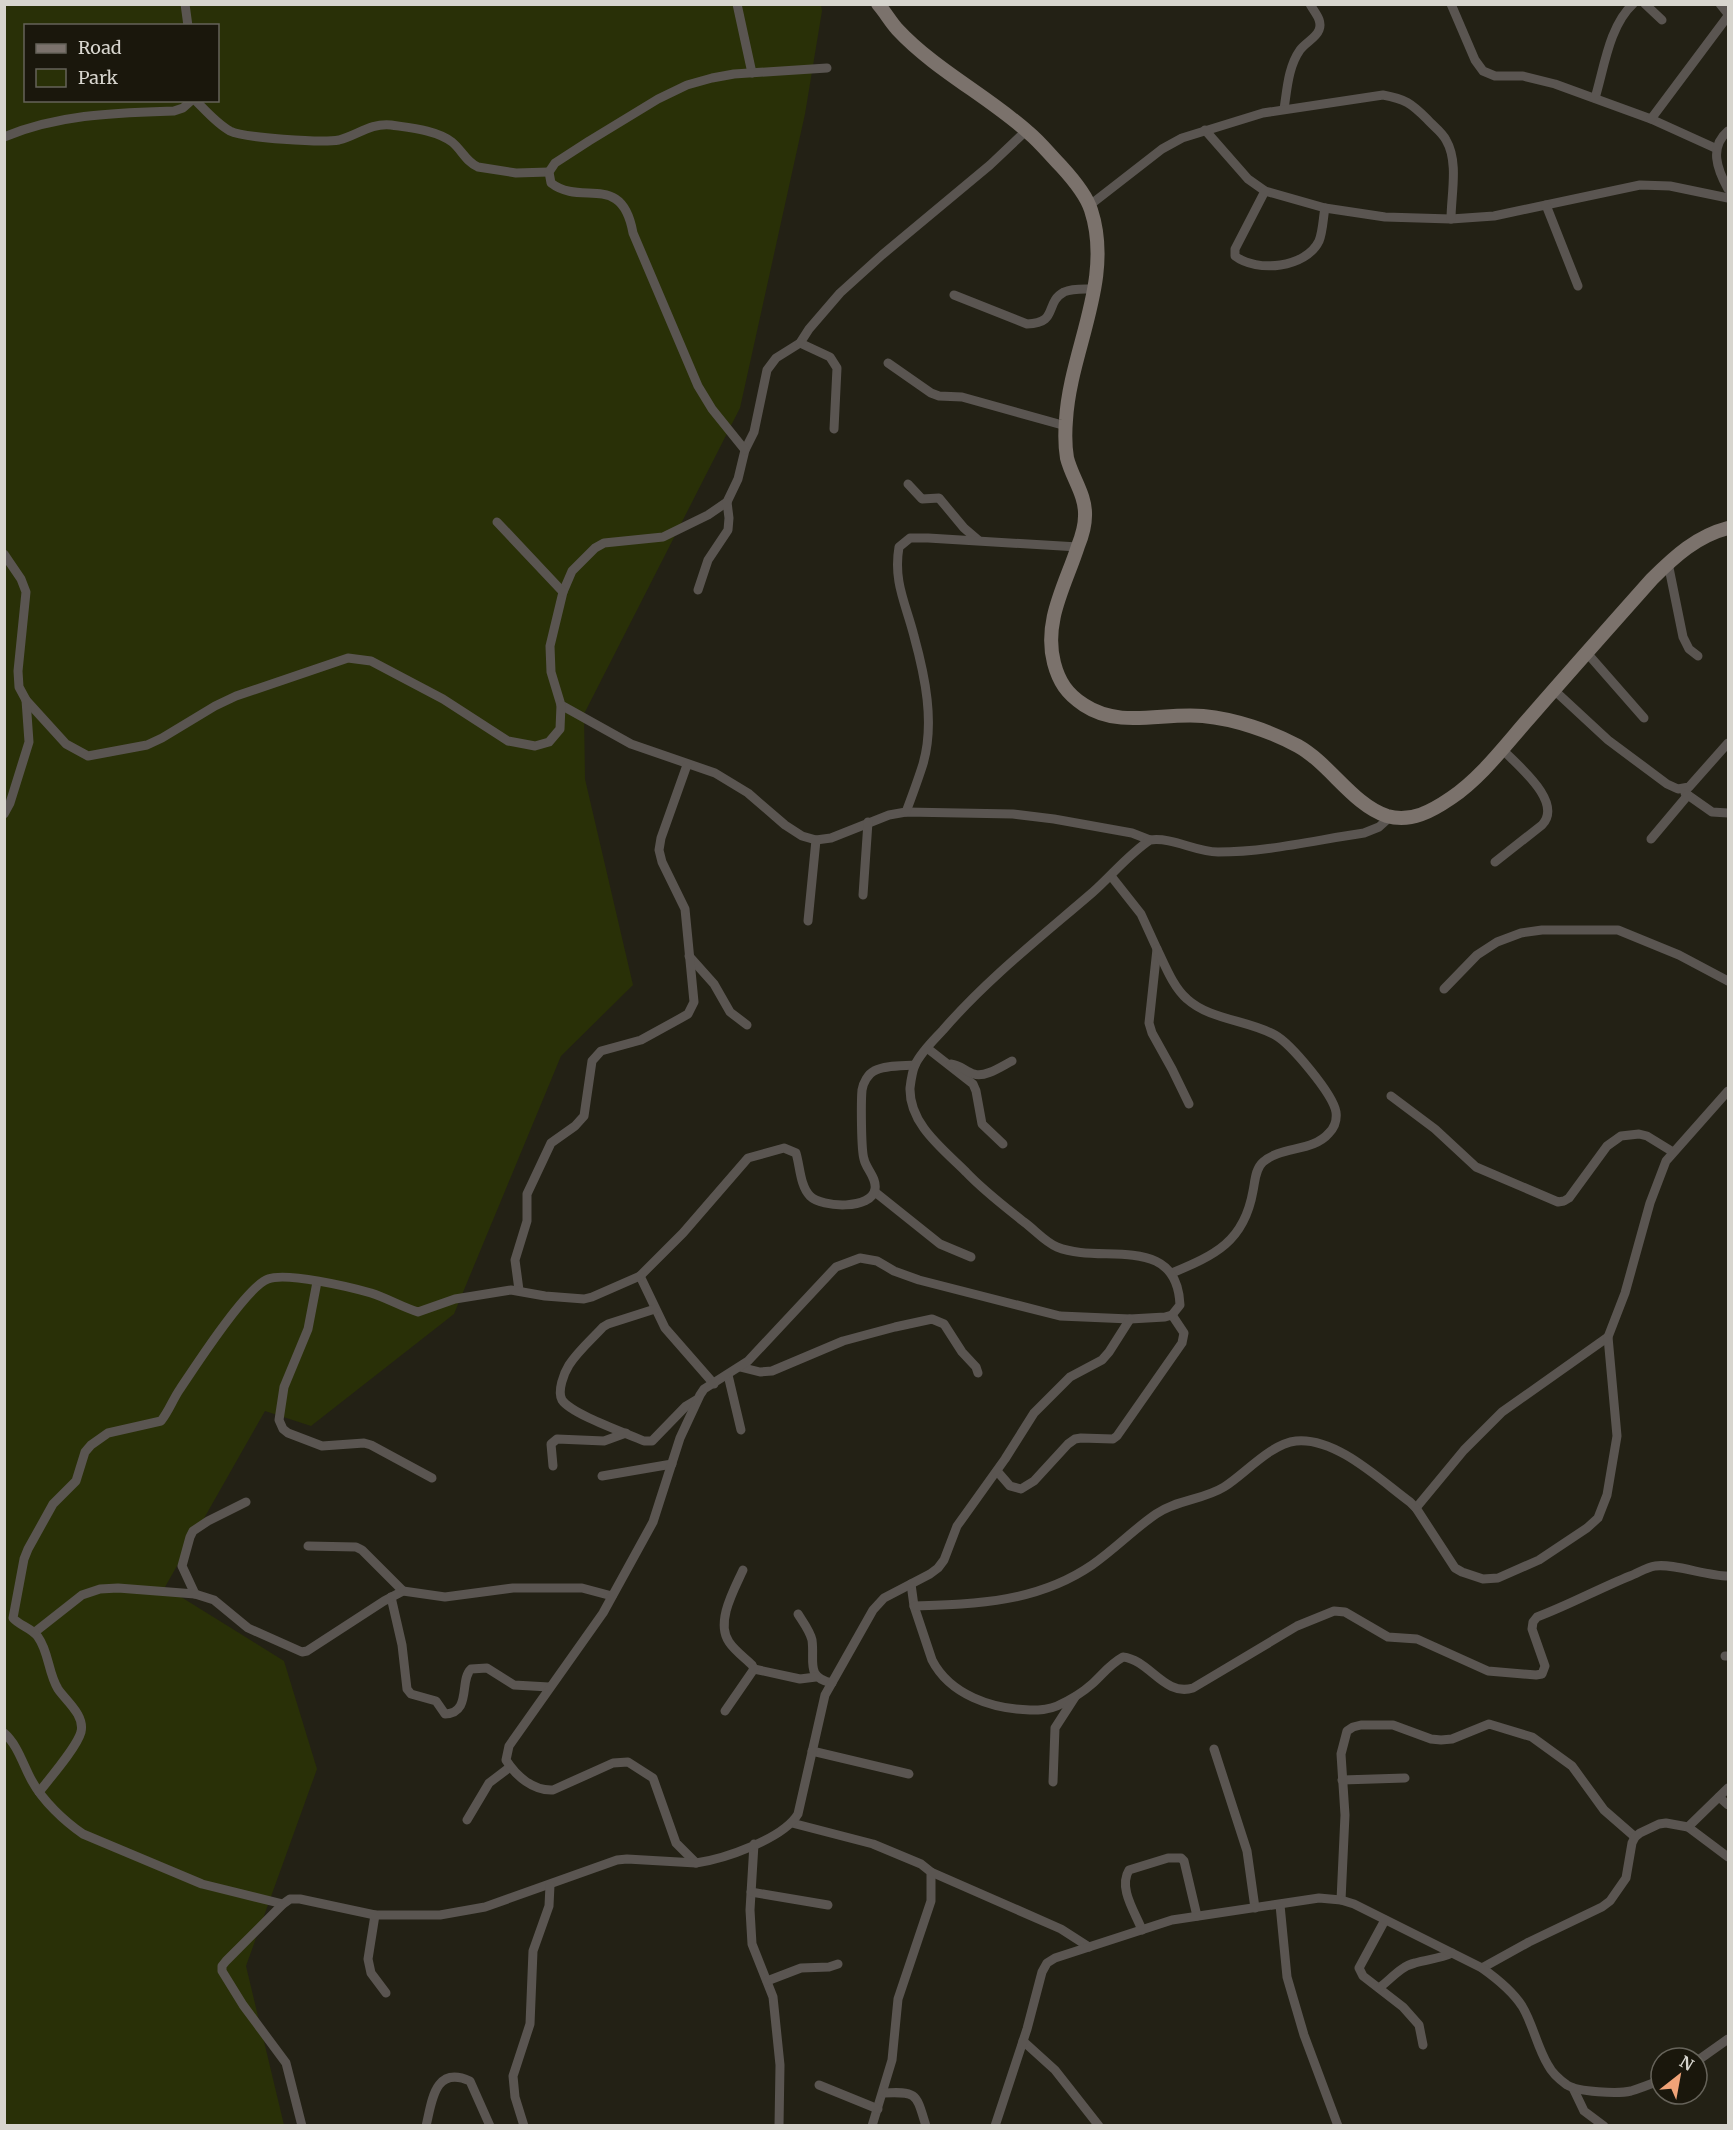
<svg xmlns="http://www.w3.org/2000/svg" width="1733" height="2130" font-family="Merriweather,serif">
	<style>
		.green { fill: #293007; fill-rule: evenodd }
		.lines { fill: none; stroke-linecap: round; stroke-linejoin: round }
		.minor { stroke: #5a5551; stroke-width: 9 }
		.secondary { stroke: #7b726c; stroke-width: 14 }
	</style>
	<rect width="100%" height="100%" fill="#232115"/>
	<!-- green -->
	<path class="green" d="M5 5H821L822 11 805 114 740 408 584 714 585 779 633 985 561 1056 454 1314 311 1426 265 1411 165 1587 284 1661 317 1769 246 1966 284 2125 5 2126ZM26 26H218V100H26Z"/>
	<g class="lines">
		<!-- minor -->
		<g class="minor">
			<polyline points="185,4 188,26"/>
			<polyline points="737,4 752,73"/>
			<polyline points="1451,4 1475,60 1483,71 1495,76 1523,76 1555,84 1651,119 1715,148"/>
			<polyline points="1645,4 1662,20"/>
			<polyline points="1720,4 1728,14"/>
			<path d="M1595 98C1604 69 1609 26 1633 4"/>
			<path d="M195 100C206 111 217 124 230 131 244 138 322 143 339 140 358 135 370 123 391 125 411 128 436 130 452 142 461 149 467 163 478 167L516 173 549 172"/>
			<path d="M1284 109C1287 90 1288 67 1300 50 1305 43 1316 38 1319 30 1323 20 1314 12 1310 4"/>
			<polyline points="1651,119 1728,16"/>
			<polyline points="1027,130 990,165 882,255 840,293 809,329 800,343 776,358 767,370 754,432 745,450 738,479 727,502 708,515 663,537 604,543 595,548 572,571 563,592 550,646 551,672 561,705 631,744 715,773 748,793 785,825 802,836 816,840 831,838 889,815 906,812 1013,814 1054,819 1132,833 1150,840"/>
			<polyline points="1205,130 1248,179 1265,191 1325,208 1385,217 1451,219 1494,216 1640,185 1670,186 1728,198"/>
			<path d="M1728 131C1709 147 1717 169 1728 189"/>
			<path d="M4 137C59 114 115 113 174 111L183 108 192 100"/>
			<path d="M1265 191 1235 249V256C1257 273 1306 268 1319 241 1323 231 1323 218 1325 208"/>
			<path d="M1090 205 1162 149 1182 138 1263 113 1383 95C1405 99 1411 103 1427 119 1433 126 1442 132 1446 140 1459 162 1451 195 1451 219"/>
			<polyline points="1546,205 1578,286"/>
			<path d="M954 295 1027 324C1059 323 1044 303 1064 292 1073 288 1084 289 1093 289"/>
			<polyline points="800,343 830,357 837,368 834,429"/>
			<polyline points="888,363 931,393 939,396 962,397 1066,426"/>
			<path d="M745 450 712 409 698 386 633 233C622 171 582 207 551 183L549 172 555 163 589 141 658 99 687 85 712 78 734 74 827 68"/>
			<polyline points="908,484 922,499 939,498 964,528 978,540"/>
			<polyline points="497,522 563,592"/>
			<polyline points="4,554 21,579 26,592 18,671 19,687 26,700 66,744 88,756 147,745 162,738 215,706 236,696 348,658 371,661 443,699 508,741 535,746 549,742 560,729 561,705"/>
			<polyline points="1668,563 1683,637 1689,649 1698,656"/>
			<polyline points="698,590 708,560 728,530 729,518 727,502"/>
			<polyline points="1587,653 1644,718"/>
			<polyline points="1554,690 1608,740 1667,784 1678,789 1689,787 1728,743"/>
			<polyline points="1685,793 1712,812 1728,813"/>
			<path d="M906 812C912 796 918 780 923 764 935 723 925 676 914 636 906 604 893 582 899 547L910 538H928L1078 547"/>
			<polyline points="4,814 10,803 29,742 26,700"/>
			<polyline points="1651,839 1688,795"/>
			<path d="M1495 862 1542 825C1564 802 1517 765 1502 749"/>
			<polyline points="1111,876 1141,914 1157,949 1149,1023 1152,1033 1172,1069 1189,1104"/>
			<polyline points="863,895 868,822"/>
			<polyline points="808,921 816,840"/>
			<path d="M1157 949C1165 965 1173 987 1187 999 1210 1020 1248 1020 1275 1035 1291 1044 1333 1094 1336 1112 1337 1120 1334 1128 1329 1133 1313 1152 1281 1146 1263 1162 1255 1169 1255 1182 1253 1191 1244 1242 1215 1255 1172 1273"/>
			<polyline points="689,956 714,984 730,1012 747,1025"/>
			<polyline points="1444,989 1477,955 1497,942 1521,933 1542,930 1618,930 1679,955 1728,981"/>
			<polyline points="927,1048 973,1084 976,1091 982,1124 1003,1144"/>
			<path d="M951 1064C961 1065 966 1072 974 1074 985 1078 1002 1066 1012 1061"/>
			<polyline points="1391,1096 1435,1129 1476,1167 1558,1202 1564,1201 1569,1198 1607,1146 1621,1136 1639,1134 1647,1136 1673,1152"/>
			<polyline points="875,1192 940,1244 971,1257"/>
			<polyline points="640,1276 665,1328 714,1384"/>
			<polyline points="317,1282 308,1329 284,1387 279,1420 283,1429 288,1433 322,1446 364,1443 371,1445 432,1478"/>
			<polyline points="519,1290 515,1260 527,1221 527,1194 551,1143 575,1126 584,1116 592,1061 601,1051 641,1040 681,1018 688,1014 694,1002 685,909 662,862 659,850 661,838 687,765"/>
			<path d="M655 1309 608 1324 603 1327C592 1339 578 1351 569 1365 564 1373 557 1391 562 1400 571 1414 626 1433 644 1441H652L686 1406 696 1400"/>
			<polyline points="740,1367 760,1372 772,1371 843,1341 895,1327 932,1319 944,1324 962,1352 976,1367 978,1373"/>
			<polyline points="728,1375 741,1430"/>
			<polyline points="553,1466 551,1444 557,1439 604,1441 626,1433"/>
			<polyline points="997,1471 1010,1486 1021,1489 1034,1481 1068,1444 1075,1439 1081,1438 1113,1439 1117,1436 1182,1343 1184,1333 1172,1315"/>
			<polyline points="602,1476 672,1464"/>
			<polyline points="1416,1508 1464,1450 1502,1412 1608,1337"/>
			<polyline points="308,1546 356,1547 362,1550 403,1591"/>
			<path d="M911 1584 914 1606 932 1660C950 1695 992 1709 1030 1710 1039 1710 1048 1710 1057 1706 1068 1701 1082 1693 1092 1684 1102 1675 1110 1664 1123 1657 1150 1660 1164 1697 1193 1688L1297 1626 1334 1611 1345 1612 1388 1637 1417 1639 1488 1671 1536 1675 1542 1674 1545 1666 1532 1629 1533 1622 1537 1617C1569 1605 1598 1589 1630 1576 1638 1573 1647 1567 1655 1566 1673 1563 1707 1576 1728 1576"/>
			<polyline points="195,1594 182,1566 190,1537 193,1531 208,1521 246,1502"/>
			<path d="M391 1597 402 1645 407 1689 411 1694 436 1701 445 1714C472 1713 459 1680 471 1669L487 1668 514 1685 549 1687"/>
			<path d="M914 1606C978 1604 1038 1602 1092 1565 1115 1549 1134 1529 1156 1514 1176 1500 1203 1500 1224 1487 1245 1474 1270 1444 1296 1441 1336 1437 1380 1480 1410 1502L1416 1508 1455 1568 1462 1572 1483 1579 1498 1578 1539 1560 1587 1528 1598 1518 1607 1495 1617 1436 1608 1337 1625 1293 1650 1203 1666 1161 1728 1091"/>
			<path d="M798 1614C803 1622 810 1631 812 1640 815 1662 805 1677 832 1683"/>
			<polyline points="35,1632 82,1595 100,1589 118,1588 195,1594 214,1600 248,1628 302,1652 307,1651 384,1601 403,1591 445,1597 513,1588 582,1588 612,1596"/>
			<polyline points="1725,1656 1728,1656"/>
			<polyline points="754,1669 800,1679 816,1677"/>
			<path d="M725 1711 754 1669 752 1665C745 1658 735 1651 729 1642 715 1622 735 1588 743 1570"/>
			<path d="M4 1733C18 1745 23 1765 32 1781 43 1801 64 1821 83 1834L202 1884 283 1904"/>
			<polyline points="1214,1749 1247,1851 1255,1908"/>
			<polyline points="812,1751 909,1774"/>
			<polyline points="1342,1780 1405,1778"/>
			<polyline points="1053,1782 1055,1728 1075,1697"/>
			<path d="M39 1792C50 1778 77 1747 81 1732 85 1715 66 1701 58 1689 48 1673 49 1652 38 1637 32 1628 20 1626 13 1618L24 1559 28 1549 53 1504 76 1481 85 1452 91 1445 108 1433 161 1421C169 1411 173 1399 180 1389 194 1368 247 1286 268 1279 287 1272 350 1287 371 1293 387 1298 402 1307 418 1312L455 1299 511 1290 545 1296 584 1299 592 1297 640 1276 683 1233 748 1158 784 1148 796 1153C800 1166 800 1186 810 1196 822 1208 872 1210 875 1189 877 1178 866 1169 864 1159 861 1150 861 1101 862 1090 863 1083 868 1074 874 1071 885 1065 903 1066 915 1065"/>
			<polyline points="1719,1797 1728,1805"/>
			<polyline points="467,1820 489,1783 510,1767"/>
			<polyline points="792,1823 873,1844 921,1864 931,1872 931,1901 898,1999 892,2060 872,2126"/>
			<polyline points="1688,1827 1728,1788"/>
			<polyline points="754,1844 750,1910 752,1944 773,1997 780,2065 779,2126"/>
			<path d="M696 1863 676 1843 653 1778 628 1762 613 1763 553 1790C533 1791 516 1776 506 1760L509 1746 603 1613 653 1522 680 1438 700 1395 704 1389 748 1361 836 1267 860 1258 877 1261 894 1271 919 1280 1060 1316 1130 1319 1165 1317 1172 1315 1180 1305C1177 1232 1101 1265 1057 1247 1045 1242 1035 1230 1024 1222 1004 1206 984 1191 966 1172 943 1149 909 1124 910 1088 911 1080 912 1072 915 1065 921 1052 933 1041 943 1030 987 979 1042 936 1093 892 1112 875 1129 854 1150 840 1173 837 1195 852 1218 852 1267 852 1316 840 1364 833L1379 827 1390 817"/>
			<polyline points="931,1872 1061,1929 1089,1947"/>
			<polyline points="751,1892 828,1905"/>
			<polyline points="1341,1900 1345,1815 1341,1754 1347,1731 1353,1727 1361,1725 1393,1725 1431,1739 1441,1740 1452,1739 1489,1724 1532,1737 1572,1766 1604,1810 1635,1837"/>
			<polyline points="1280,1905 1287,1977 1304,2035 1338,2126"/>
			<polyline points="375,1915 368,1959 371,1973 386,1993"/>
			<polyline points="1385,1920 1359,1968 1363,1976 1403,2007 1419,2025 1423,2045"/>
			<path d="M1142 1930C1135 1912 1118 1888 1129 1870L1168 1858H1181L1184 1861 1197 1916"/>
			<polyline points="1482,1968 1529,1942 1602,1907 1610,1901 1626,1878 1632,1843 1635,1837 1640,1833 1659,1824 1666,1823 1688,1827 1728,1857"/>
			<polyline points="767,1981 801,1968 829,1967 838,1964"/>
			<path d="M1379 1988C1390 1980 1401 1966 1415 1963 1428 1959 1439 1959 1452 1953"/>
			<polyline points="1023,2041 1055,2070 1099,2126"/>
			<polyline points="1697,2061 1728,2039"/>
			<polyline points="819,2085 878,2109"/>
			<polyline points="1573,2088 1584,2111 1604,2126"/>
			<path d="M883 2093C918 2091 916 2094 926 2126"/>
			<path d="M302 2126 286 2063 243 2005 222 1971V1966L226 1961 283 1904 290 1899H300L375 1915H440L485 1907 617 1860 627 1859 696 1863C724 1859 783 1839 798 1814L825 1695 873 1610 884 1598 930 1574 938 1568 944 1560 957 1526 1005 1459 1034 1413 1070 1377 1102 1360 1109 1352 1130 1319"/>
			<path d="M426 2126C432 2102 434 2065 470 2081L490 2126"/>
			<polyline points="524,2126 515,2097 513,2076 530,2024 533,1951 549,1906 550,1885"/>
			<path d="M995 2126 1027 2029 1042 1972 1047 1963 1055 1958 1172 1920 1319 1898 1341 1900 1354 1904 1482 1968C1496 1978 1513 1992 1522 2006 1533 2024 1537 2047 1548 2065 1552 2073 1560 2080 1567 2085 1578 2092 1618 2094 1631 2091 1641 2088 1651 2084 1661 2080"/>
		</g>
		<!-- secondary -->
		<path class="secondary" d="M878 4C885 12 890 21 897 29 935 70 988 96 1029 133 1041 143 1050 155 1061 166 1072 178 1086 194 1091 210 1114 280 1070 350 1066 420 1065 432 1065 446 1067 458 1072 478 1086 495 1085 516 1085 526 1082 536 1078 546 1066 584 1043 621 1054 663 1059 682 1067 694 1084 705 1120 729 1163 712 1203 716 1235 719 1270 731 1298 746 1330 764 1353 805 1387 816 1411 823 1432 811 1451 798 1482 777 1506 744 1531 716 1571 670 1612 624 1652 579 1675 556 1697 536 1728 528"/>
	</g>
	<!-- border -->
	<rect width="1733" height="2130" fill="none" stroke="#d7d5ce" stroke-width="12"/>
	<!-- legend -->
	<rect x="24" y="24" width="195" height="78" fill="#1a170c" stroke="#66635a" stroke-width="1.5"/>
	<rect x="36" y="44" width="30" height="9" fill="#7b726c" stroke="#66635a" stroke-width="1.5"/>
	<text x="78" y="54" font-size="18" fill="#d7d5ce">Road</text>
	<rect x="36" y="69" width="30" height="18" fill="#293007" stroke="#66635a" stroke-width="1.5"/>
	<text x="78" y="84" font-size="18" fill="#d7d5ce">Park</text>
	<!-- north arrow -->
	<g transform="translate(1679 2076) rotate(31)"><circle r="28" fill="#1a170c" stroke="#66635a" stroke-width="1.5"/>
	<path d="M0-4.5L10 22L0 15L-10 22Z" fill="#f0a378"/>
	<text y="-9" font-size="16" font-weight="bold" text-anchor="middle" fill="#d7d5ce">N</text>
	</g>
</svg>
